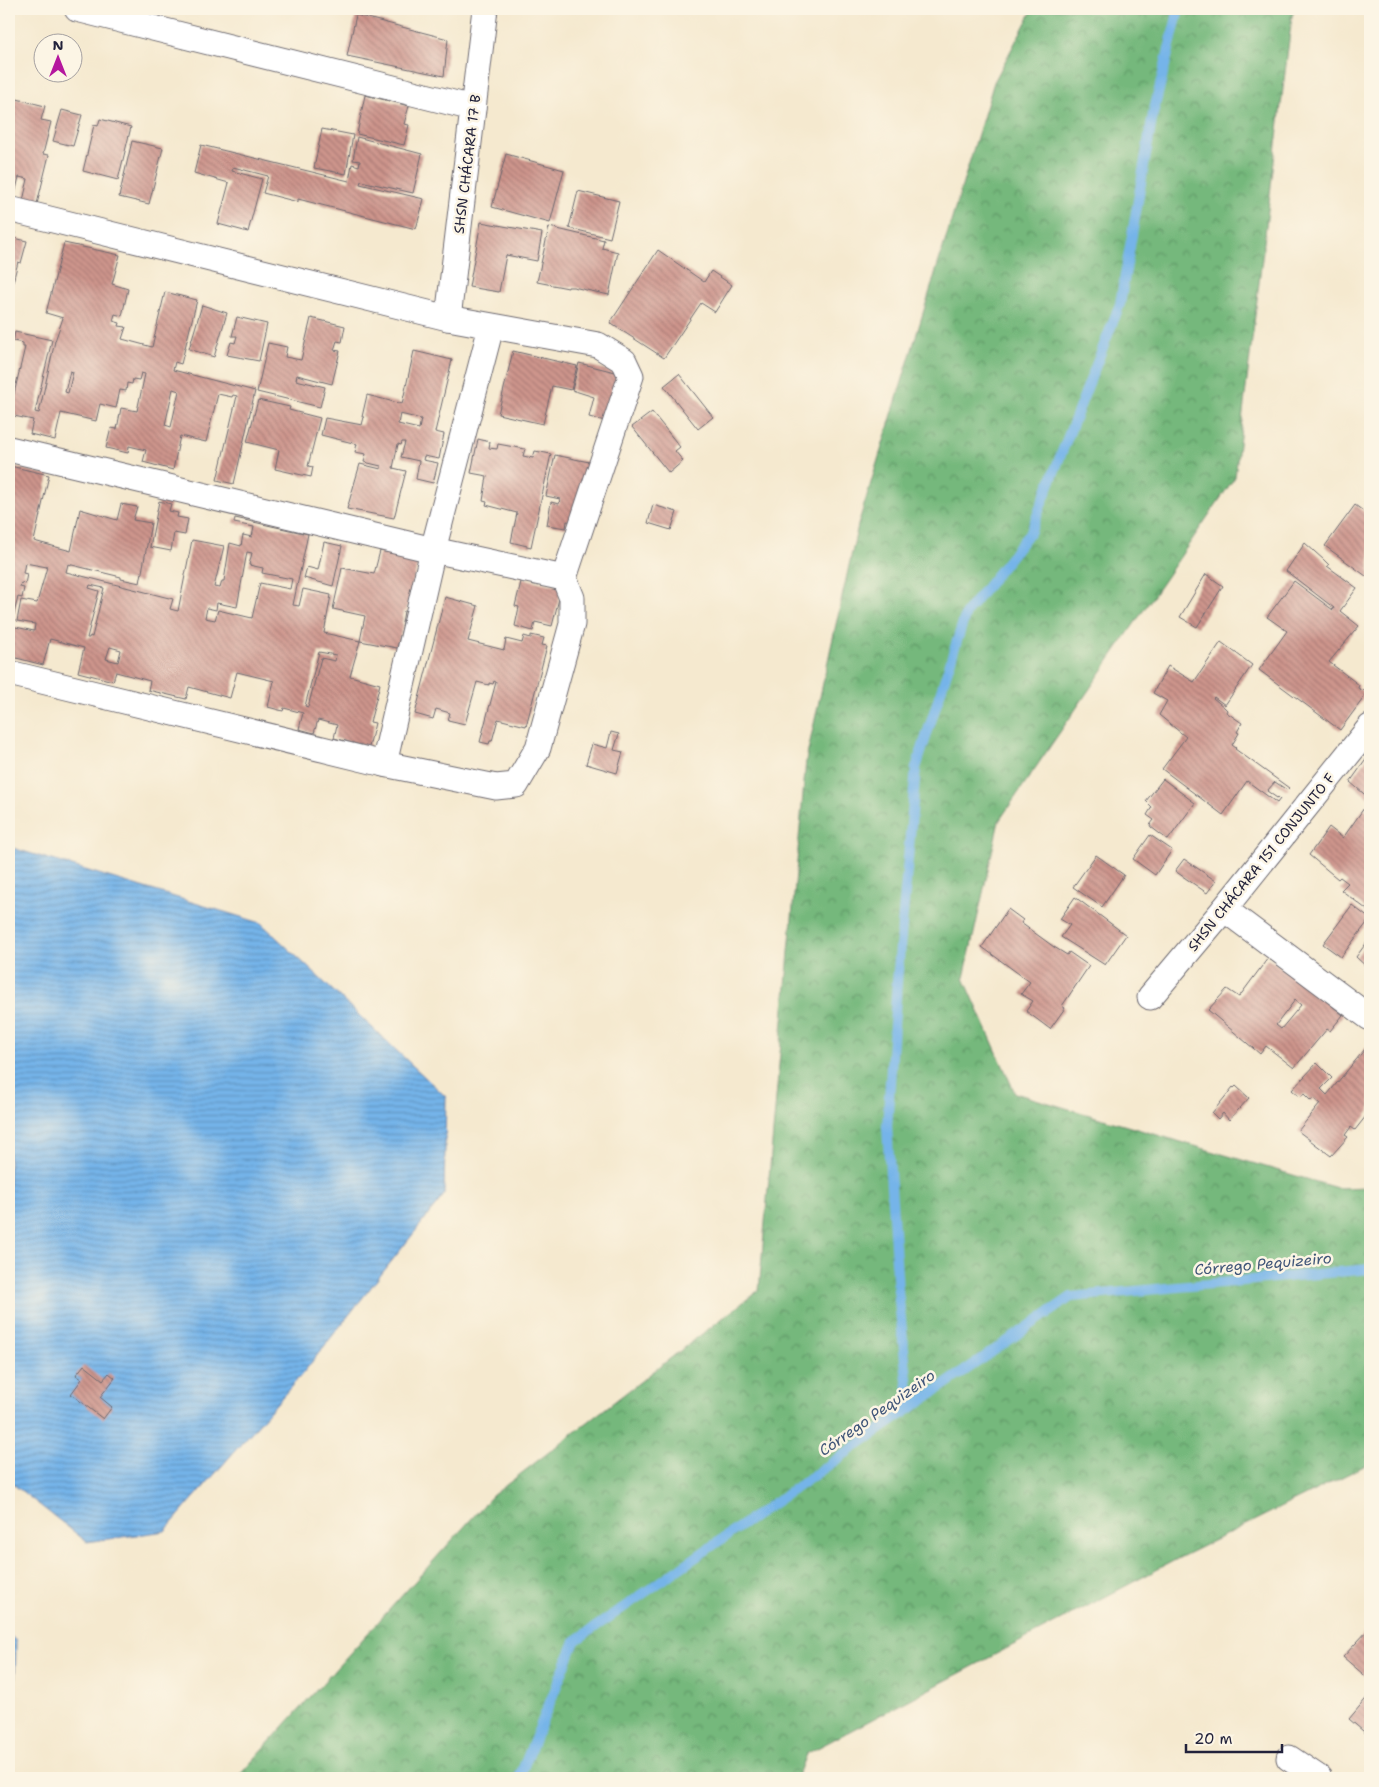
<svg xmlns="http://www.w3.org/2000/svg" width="1379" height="1787" font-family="'Shantell Sans',sans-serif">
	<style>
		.forest { fill: url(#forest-crowns); stroke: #4b6d5b }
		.water { fill: url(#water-rules); stroke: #4c6b92 }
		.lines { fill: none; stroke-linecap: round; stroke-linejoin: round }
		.stream { stroke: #75b4e9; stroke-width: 10 }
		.building { fill: url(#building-back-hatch); fill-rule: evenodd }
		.street-casing { stroke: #6c686f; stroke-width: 27 }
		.street { stroke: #fff; stroke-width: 25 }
		.labels { text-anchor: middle; stroke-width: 5; stroke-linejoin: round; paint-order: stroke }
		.street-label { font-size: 14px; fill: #22223b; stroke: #fcf5e5 }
		.water-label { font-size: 15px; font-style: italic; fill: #3f5578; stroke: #fcf5e5 }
	</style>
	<defs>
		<pattern id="forest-crowns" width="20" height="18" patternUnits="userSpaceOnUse" patternTransform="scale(1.25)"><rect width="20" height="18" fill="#74b87b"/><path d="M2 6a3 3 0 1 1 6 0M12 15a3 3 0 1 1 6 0" fill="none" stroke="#5f9566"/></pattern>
		<pattern id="water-rules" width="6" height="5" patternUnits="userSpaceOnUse" patternTransform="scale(1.25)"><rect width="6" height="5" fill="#75b4e9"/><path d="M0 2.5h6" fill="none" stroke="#6092be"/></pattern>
		<pattern id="building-back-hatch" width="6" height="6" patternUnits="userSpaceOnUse" patternTransform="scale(1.25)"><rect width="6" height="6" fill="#ce958c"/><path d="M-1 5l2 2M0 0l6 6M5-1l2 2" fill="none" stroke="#a77974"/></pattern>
	</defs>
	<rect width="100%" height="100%" fill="#fcf5e5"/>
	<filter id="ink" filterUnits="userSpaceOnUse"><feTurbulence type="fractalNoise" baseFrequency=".02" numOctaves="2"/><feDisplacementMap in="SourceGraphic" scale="10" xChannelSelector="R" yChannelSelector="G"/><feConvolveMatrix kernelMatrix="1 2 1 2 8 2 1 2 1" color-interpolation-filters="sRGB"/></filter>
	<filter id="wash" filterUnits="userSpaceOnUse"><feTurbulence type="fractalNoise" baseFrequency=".0096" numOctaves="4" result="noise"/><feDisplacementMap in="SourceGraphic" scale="20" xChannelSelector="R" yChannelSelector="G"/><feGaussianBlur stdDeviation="1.12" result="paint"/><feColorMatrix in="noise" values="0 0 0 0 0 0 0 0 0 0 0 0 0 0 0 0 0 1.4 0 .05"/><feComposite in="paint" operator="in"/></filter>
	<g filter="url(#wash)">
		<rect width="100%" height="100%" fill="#f5e9cf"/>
		<!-- forest -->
		<polygon class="forest" points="1033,9 1295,9 1292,16 1235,477 999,821 964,978 1015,1093 1337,1188 1370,1187 1370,1463 1181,1557 806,1754 797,1778 237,1778 492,1496 759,1290 806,760 858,525 994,82"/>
		<!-- water -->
		<g class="water">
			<polygon points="9,847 261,923 446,1097 444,1195 303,1373 165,1531 87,1542 9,1481"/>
			<polygon points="9,1634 16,1641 14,1739 9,1746"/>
		</g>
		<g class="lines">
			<!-- stream -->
			<g class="stream">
				<polyline points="910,1409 898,1290 887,1127 897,982 916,768 966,613 1031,531 1120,304 1153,114 1179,9"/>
				<polyline points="519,1778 575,1641 1071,1297 1370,1269"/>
			</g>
		</g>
		<g id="blocks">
			<!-- building -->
			<g class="building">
				<polygon points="356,15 448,39 444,76 347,56"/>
				<polygon points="365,95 409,106 404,124 409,125 404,145 357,134"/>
				<polygon points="9,97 45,106 41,120 51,122 43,154 49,155 37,204 23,201 28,179 19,177 14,198 9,197"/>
				<polygon points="62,110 82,115 73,146 53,141"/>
				<polygon points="100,119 131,127 118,180 83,171 94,125 98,126"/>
				<polygon points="322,129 353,135 346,174 314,168"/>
				<polygon points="357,137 422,154 413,193 361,181 360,184 424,199 416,229 298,199 298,202 263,193 268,176 233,167 232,171 262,179 248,232 218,224 229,183 194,173 201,145 349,181 352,164 359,166 360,161 353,160"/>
				<polygon points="132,141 163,148 149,204 119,197"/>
				<polygon points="506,154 564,170 550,223 492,207"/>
				<polygon points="578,191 619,201 610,238 569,228"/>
				<polygon points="481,222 542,233 537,261 506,255 499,292 469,287"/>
				<polygon points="549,227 604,240 602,248 618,252 609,295 573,287 568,287 568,288 537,282"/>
				<polygon points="9,231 15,232 14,238 27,241 21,263 18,262 9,298"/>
				<path d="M64 243 120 255 112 284 128 289 122 316 115 314 113 321 120 323 119 326 126 327 122 339 152 347 165 292 197 300 181 364 175 362 173 370 255 391 234 484 217 480 237 396 233 395 232 397 218 394 206 442 180 436 173 470 143 462 146 450 129 446 128 453 106 448 111 428 117 429 121 408 137 411 145 374 141 373 139 380 133 379 132 384 127 383 126 391 120 390 116 408 100 404 96 421 61 413 55 440 30 434 33 420 9 415 25 347H23V343L13 341 15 332 52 340 35 412 39 413 55 341 63 318 46 313ZM70 371 73 372 68 393 65 392ZM173 389 179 391 171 427 165 425Z"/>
				<polygon points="658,250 704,282 711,271 732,285 715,312 701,303 664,358 610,323"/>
				<polygon points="202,305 227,313 214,357 189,349"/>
				<polygon points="237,317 267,324 259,361 227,355 231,342 235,343 237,336 232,336"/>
				<polygon points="311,318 345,326 342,342 337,341 334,350 340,351 332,384 297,375 296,380 325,387 320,407 257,392 268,343 287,347 285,357 301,360"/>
				<path d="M414 351 452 360 435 432 444 434 439 459 424 456 423 460 438 463 433 483 416 479 419 461 401 457 405 442H402L401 445 398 444 393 468 406 471 394 518 347 509 360 464 381 469V466L364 462 366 454 355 452 357 444 321 435 325 418 362 425 364 417H362L367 395 402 404ZM400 414 421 419 419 429 398 424Z"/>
				<polygon points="513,351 577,366 571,390 552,386 543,424 498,414"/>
				<polygon points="579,363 619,373 605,421 589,417 594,397 572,390"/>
				<polygon points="679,374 713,417 698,429 664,386"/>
				<polygon points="258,400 290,407 289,410 320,418 308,466 313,467 311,477 275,469 279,450 247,442"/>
				<polygon points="652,412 680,447 675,451 683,461 669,473 632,427"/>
				<polygon points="478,439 490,442 489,448 497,449 498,444 525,449 523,456 533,458 535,451 551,454 531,547 511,542 517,513 486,505 487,502 483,501 487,476 471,473"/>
				<polygon points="555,455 594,463 577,523 567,521 566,528 547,525 551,502 559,504 560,499 546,496"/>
				<path d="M10 466 49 475 34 541 71 551 80 509 117 520 121 504 137 507 133 520 151 523 140 583 121 579V577L68 564 66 572 173 599 170 609 178 611 192 540 224 546 214 587 220 588 222 581H224L230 543 241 546 243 535 252 537 254 527 234 523 235 518 308 534 293 605 299 606 303 589 331 595 324 633 360 641 350 676 380 684 370 722 375 723 369 747 334 738 337 725 318 720 314 733 299 729 303 713 284 708 283 711 268 707 274 681 237 672 230 698 189 687 186 699 148 690 150 681 116 672 113 681 78 672 84 648 50 639 43 665 9 656ZM247 552 252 553 249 565 263 568 262 573 292 579 290 589 260 583 252 618 218 610 215 620 205 618 207 608 216 610 217 603 237 607ZM25 563 47 567 37 603 21 600 17 621 35 624 34 631 11 626 18 597 22 598 24 588 20 587 21 583 25 584 27 574 23 573ZM90 585 104 588 92 637 90 636 89 638H87L99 591 89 588ZM110 647 121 650 118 662 106 659ZM319 652 336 655 335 661 321 658 308 707 305 706Z"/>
				<polygon points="159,501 171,504 169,511 178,513 177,517 188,519 185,535 174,533 171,551 150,547"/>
				<polygon points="653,505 677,512 671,530 648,523"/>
				<polygon points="1355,505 1370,516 1370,579 1325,546"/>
				<polygon points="324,542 342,546 333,586 304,578 307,567 318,570"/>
				<polygon points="1305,543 1324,560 1329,565 1327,566 1357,588 1340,611 1359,626 1329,662 1359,685 1358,688 1363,691 1365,689 1368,692 1340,730 1259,670 1287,631 1267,617 1294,581 1333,610 1334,608 1286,571"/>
				<polygon points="380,551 419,558 406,612 404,611 402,623 403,624 397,648 360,641 365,616 333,609 342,568 374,574"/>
				<polygon points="1206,574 1223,586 1197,627 1180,617"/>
				<polygon points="522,578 562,587 552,626 535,622 533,631 515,626 519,607 515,606"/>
				<polygon points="445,597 478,606 468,641 504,650 506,639 522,643 524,636 531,638 531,635 544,638 542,645 547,646 526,726 498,719 492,741 490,741 489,744 480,742 496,682 494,681 493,684 489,683 489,685 477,682 465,724 448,720 450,713 436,709 433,719 415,714"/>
				<polygon points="1221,642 1252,665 1225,705 1214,697 1213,698 1224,707 1227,710 1226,712 1242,723 1237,732 1239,733 1232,745 1236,748 1235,749 1289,788 1287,790 1275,782 1267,791 1277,798 1278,797 1280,799 1277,803 1247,781 1223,815 1162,769 1186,737 1159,715 1167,701 1153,693 1168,666 1194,682"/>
				<polygon points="611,732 619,734 614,750 623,752 617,773 586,764 592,744 607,748"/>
				<polygon points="1370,754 1370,799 1350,782"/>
				<polygon points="1163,779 1195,803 1168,840 1151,827 1150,825 1154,820 1147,815 1152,807 1146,801"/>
				<polygon points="1364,808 1370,813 1370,912 1341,890 1348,883 1340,877 1338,879 1309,855 1329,827 1343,838"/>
				<polygon points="1150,835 1172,850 1155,875 1133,859"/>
				<polygon points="1096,855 1124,875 1102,907 1073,887"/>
				<polygon points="1184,859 1216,881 1207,893 1175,871"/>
				<polygon points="1075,897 1126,935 1105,965 1061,937 1070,925 1060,919"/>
				<polygon points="1352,905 1370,919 1341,957 1323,944"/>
				<polygon points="1008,909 1023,920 1021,923 1054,947 1067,955 1069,952 1089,966 1062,1006 1065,1008 1050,1029 1026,1011 1033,1001 1021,994 1030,982 982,947"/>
				<polygon points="1370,938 1370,970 1356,957"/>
				<path d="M1268 958 1313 990 1343 1015 1330 1031 1327 1029 1294 1068 1266 1046 1260 1054 1208 1010 1227 989 1239 997ZM1295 1000 1301 1005 1281 1029 1276 1025Z"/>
				<polygon points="1370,1043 1370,1111 1355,1130 1351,1127 1345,1135 1348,1137 1331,1156 1298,1131 1320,1104 1313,1098 1311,1101 1304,1094 1300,1097 1292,1090 1317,1063 1332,1078 1321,1089 1327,1095"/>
				<polygon points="1236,1086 1249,1098 1229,1120 1223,1113 1218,1119 1212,1113 1233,1087 1234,1088"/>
				<polygon points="84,1365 103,1380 109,1373 115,1378 100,1397 112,1407 103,1419 71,1394 82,1379 76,1375"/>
				<polygon points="1370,1628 1370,1680 1343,1657"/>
				<polygon points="1370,1694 1370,1737 1349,1719"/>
			</g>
		</g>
	</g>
	<g filter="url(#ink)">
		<use href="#blocks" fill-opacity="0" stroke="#6c686f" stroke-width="1"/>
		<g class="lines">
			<!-- street casing -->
			<g class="street-casing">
				<g id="street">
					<polyline points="77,9 473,108"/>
					<polyline points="9,209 448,318 598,345 624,361 631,376 564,578 572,598 572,624 538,748 516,785 496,787 384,764 9,673"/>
					<polyline points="448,318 485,9"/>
					<polyline points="9,449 433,550 564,578"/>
					<polyline points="384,764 433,550 491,327"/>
					<polyline points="1224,909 1370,1018"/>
					<polyline points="1150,997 1224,909 1370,727"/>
					<polyline points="1289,1758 1319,1778"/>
				</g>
			</g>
			<!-- street -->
			<use href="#street" class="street"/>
		</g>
	</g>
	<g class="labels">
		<!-- street labels -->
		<g class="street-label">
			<text transform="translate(467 164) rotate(-83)" y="5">SHSN CHÁCARA 17 B</text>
			<text transform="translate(1261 862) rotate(-51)" y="5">SHSN CHÁCARA 151 CONJUNTO F</text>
		</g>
		<!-- water labels -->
		<g class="water-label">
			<text transform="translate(1263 1264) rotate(-5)" y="5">Córrego Pequizeiro</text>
			<text transform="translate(877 1413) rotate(-35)" y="5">Córrego Pequizeiro</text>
		</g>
	</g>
	<!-- margin -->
	<rect width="1379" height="1787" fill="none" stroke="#fcf5e5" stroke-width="30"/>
	<!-- north arrow -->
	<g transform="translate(58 58)"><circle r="24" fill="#fcf5e5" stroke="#a5a1a1"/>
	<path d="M0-4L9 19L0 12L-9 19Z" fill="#b5179e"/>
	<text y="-8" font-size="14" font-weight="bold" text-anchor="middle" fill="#22223b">N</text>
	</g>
	<!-- scale -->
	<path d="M1186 1744v8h96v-8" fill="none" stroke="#22223b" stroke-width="2.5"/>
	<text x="1194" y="1744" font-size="15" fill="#22223b" stroke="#fcf5e5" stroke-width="4" paint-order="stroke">20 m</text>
</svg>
